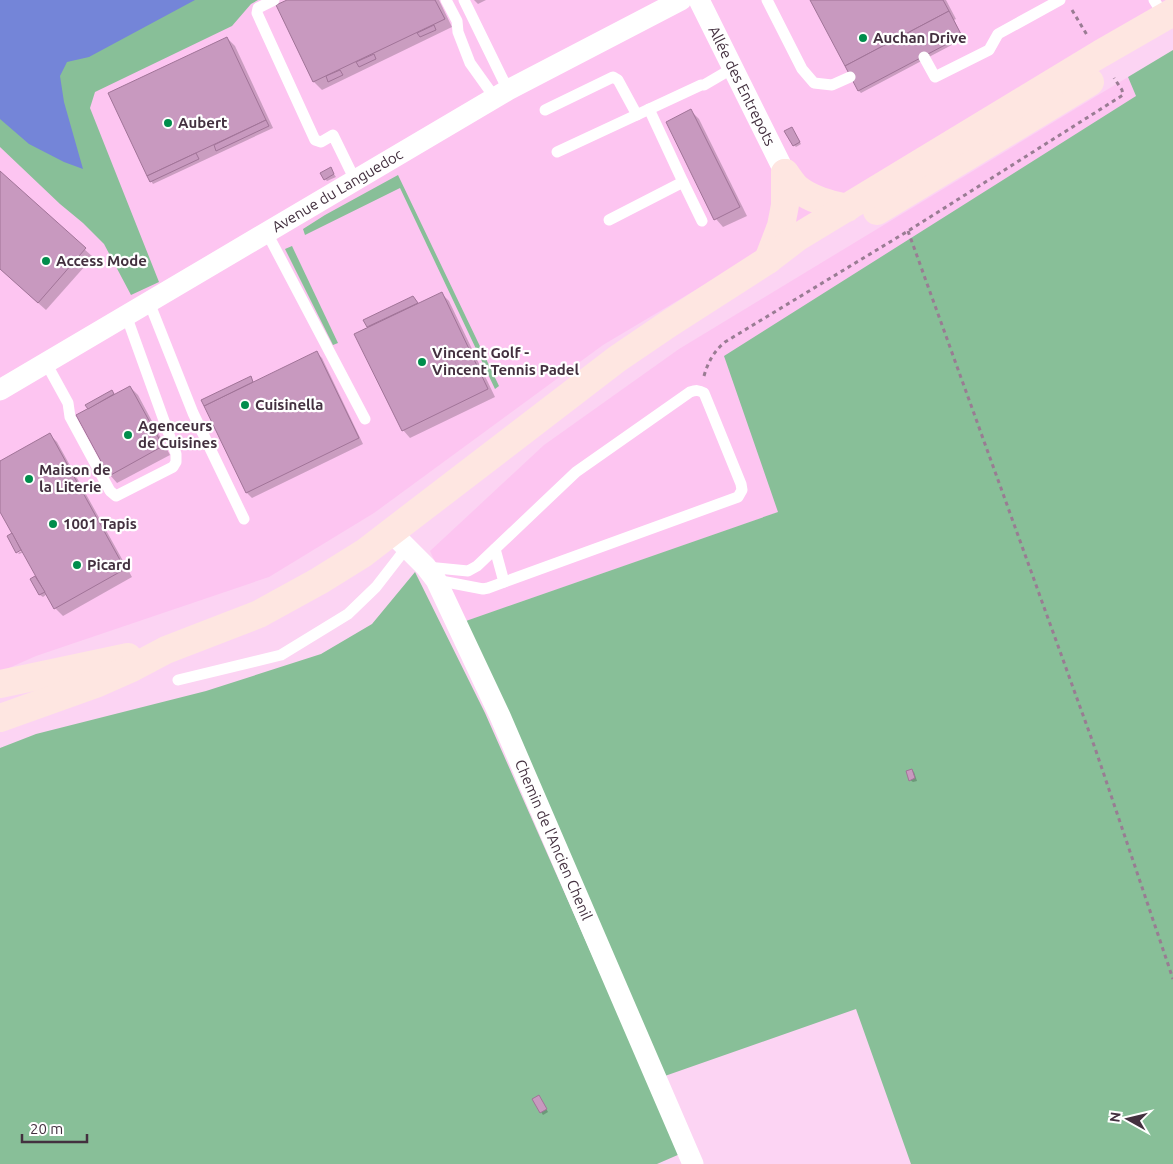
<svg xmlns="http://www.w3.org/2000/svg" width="1173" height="1164" font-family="Ubuntu,sans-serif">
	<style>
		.built { fill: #fdc5f1 }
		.green { fill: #88bf98 }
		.water { fill: #7485d8 }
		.shadow { fill: #0003 }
		.building { fill: #c899bf; stroke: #a17498 }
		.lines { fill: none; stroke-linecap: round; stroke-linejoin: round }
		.path { stroke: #997c93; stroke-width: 3; stroke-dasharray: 4 4; stroke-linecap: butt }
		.lane { stroke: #fff; stroke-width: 11 }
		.street { stroke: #fff; stroke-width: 21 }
		.secondary { stroke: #fee6e1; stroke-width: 28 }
		.poi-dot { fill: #008d4c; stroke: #fff; stroke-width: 2 }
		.labels { text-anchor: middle; stroke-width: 4.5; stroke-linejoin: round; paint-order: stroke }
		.poi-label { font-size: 15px; font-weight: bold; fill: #43303f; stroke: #fff; text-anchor: start }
		.street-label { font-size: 15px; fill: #43303f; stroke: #fff }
	</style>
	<rect width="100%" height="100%" fill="#fcd4f3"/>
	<!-- built -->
	<g class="built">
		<polygon points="0,0 1169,0 788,235 603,345 374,513 269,577 36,656 0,672"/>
		<polygon points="1128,77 1136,96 779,512 463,622 430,551 544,445 679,349"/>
	</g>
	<!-- green -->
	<g class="green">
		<polygon points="172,0 258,0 251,4 232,26 95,92 90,108 159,282 131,295 104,244 83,223 60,204 0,147 0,100 47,76 72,52"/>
		<polygon points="1173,50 1173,1164 911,1164 856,1009 662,1077 463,622 778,512 724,356 1136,96 1128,77"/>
		<polygon points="398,175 499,386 495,389 400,188 305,235 303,229 325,215"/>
		<polygon points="292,246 338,343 333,345 285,249"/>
		<polygon points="415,572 485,713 680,1154 657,1164 0,1164 0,748 36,734 206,691 321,654 372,624"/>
	</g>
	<!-- water -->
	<polygon class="water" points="0,0 195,0 89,57 67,62 60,76 64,102 83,169 64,162 29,144 0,119"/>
	<!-- shadow -->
	<g class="shadow">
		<polygon points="290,0 439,0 452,27 322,90 314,82 278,6"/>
		<polygon points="474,0 486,0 478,4"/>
		<polygon points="811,0 946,0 956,19 954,20 963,39 861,93 859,91"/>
		<polygon points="227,38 235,46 273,128 153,184 148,176 110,93"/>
		<polygon points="691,111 699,119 747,216 723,227 716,219"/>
		<polygon points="794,131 801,144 796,147 794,145"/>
		<polygon points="332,171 336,177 327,181 325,179"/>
		<polygon points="0,173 93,257 46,310 0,269"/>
		<polygon points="441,293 449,301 495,397 410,438 403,430 370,328 365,320 415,299 418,304"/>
		<polygon points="317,353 322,358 363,444 252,498 247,493 203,401 250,377 254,383"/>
		<polygon points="130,387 138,395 170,455 117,483 110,475 89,408 112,391 115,395"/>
		<polygon points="49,434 57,442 132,577 63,616 55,608 47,594 43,597 40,595 32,579 35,577 39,581 24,552 19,554 18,553 22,551 22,548 16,551 14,534 0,509 0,462"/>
		<polygon points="911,770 914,772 917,781 913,782 910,780"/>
		<polygon points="541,1099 548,1112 543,1115 541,1112"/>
	</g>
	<!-- building -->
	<g class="building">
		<polygon points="287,0 435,0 445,19 313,82 276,5"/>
		<polygon points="810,0 943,0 949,11 845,66"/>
		<polygon points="949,11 962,36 858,91 845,66"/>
		<polygon points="434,25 436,30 420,37 417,33"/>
		<polygon points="227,37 266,120 147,176 108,93"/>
		<polygon points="374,54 376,59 359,67 356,62"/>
		<polygon points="340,70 343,75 328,82 326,76"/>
		<polygon points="691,109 740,207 714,220 666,122"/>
		<polygon points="266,120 269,126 216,151 214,145"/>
		<polygon points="792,127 800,142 793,146 784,131"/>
		<polygon points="196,153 199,159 150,182 147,176"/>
		<polygon points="331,167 334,174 324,180 320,173"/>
		<polygon points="0,171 86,248 38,303 0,269"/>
		<polygon points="442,292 488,389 402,431 354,334"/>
		<polygon points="413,296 418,303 367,327 363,320"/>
		<polygon points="317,351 359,438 246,493 204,406"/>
		<polygon points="251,376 253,382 204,406 201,400"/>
		<polygon points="130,386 163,446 109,476 76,415"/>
		<polygon points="112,390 114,394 88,409 85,405"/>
		<polygon points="50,433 125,569 54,609 0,512 0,461"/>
		<polygon points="12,533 21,550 16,553 7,536"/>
		<polygon points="35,576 45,592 39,595 30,579"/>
		<polygon points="912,769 915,778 909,781 906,771"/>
		<polygon points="539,1095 547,1109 540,1113 532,1099"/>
	</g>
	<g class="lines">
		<!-- path -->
		<g class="path">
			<polyline points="1072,10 1087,35"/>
			<polyline points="908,231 1096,751 1173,979"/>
			<path d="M704 376C708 362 714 351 725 342L908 231 1123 95 1122 90 1114 78"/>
		</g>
		<!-- lane -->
		<g class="lane">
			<polyline points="274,0 258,8 257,13 315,140 321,142 333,135 355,180"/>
			<polyline points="446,0 457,21 458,32 470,63 495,98"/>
			<polyline points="464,0 508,90"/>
			<polyline points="767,0 802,69 814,83 832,85 850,77"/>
			<polyline points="1154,0 1165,17"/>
			<polyline points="924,57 935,77 989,50 998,34 1060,0"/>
			<polyline points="649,109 683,182 702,221"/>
			<polyline points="545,110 613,77 618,80 637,115"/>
			<polyline points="557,152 701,85 704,85 733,68"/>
			<polyline points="609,220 683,182"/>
			<polyline points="267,233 365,419"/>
			<polyline points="149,302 193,413 244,519"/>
			<polyline points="46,363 68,403 70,417 110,491 116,496 173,467 176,462 176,454 126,315"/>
			<polyline points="495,549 504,582"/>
			<path d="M427 567 468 571 477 566 576 472 690 392C696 390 699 390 704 393L741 484 742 490 738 497 488 588 483 589 436 580"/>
			<polyline points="178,680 281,655 348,614 376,587 407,547"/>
		</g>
		<!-- street -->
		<g class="street">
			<path id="s1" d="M699 0 785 173"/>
			<path id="s2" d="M0 390 508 90 681 0"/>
			<path id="s3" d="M391 532 426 567 436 580 500 716 693 1164"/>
		</g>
		<!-- secondary -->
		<g class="secondary">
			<path d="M785 173C789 178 793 185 798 189 812 200 830 204 847 208"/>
			<polyline points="877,211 1090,82"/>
			<polyline points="768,260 781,226 785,205 785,173"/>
			<polyline points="0,684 128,657"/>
			<polyline points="0,718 98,683 132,668 166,650 259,614 319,581 364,553 617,359 670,323 768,260 798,237 1100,54 1173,12"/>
		</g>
	</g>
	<!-- markers -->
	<g class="poi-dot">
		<circle cx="863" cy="38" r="5"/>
		<circle cx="168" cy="123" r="5"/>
		<circle cx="46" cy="261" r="5"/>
		<circle cx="422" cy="362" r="5"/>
		<circle cx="245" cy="405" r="5"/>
		<circle cx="128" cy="435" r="5"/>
		<circle cx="29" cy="479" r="5"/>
		<circle cx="53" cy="524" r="5"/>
		<circle cx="77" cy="565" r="5"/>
	</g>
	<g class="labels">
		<!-- poi labels -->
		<g class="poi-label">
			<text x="873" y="43">Auchan Drive</text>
			<text x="178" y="128">Aubert</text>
			<text x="56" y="266">Access Mode</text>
			<text x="432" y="358">Vincent Golf -<tspan x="432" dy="17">Vincent Tennis Padel</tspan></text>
			<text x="255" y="410">Cuisinella</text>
			<text x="138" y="431">Agenceurs<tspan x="138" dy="17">de Cuisines</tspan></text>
			<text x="39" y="475">Maison de<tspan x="39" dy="17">la Literie</tspan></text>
			<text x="63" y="529">1001 Tapis</text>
			<text x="87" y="570">Picard</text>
		</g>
		<!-- street labels -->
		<g class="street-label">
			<text dy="5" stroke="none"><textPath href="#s1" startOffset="96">Allée des Entrepots</textPath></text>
			<text dy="5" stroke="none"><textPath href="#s2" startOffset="392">Avenue du Languedoc</textPath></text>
			<text dy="5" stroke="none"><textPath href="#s3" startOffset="351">Chemin de l'Ancien Chenil</textPath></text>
		</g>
	</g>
	<!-- north arrow -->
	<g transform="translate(1128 1119) rotate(278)" stroke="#ffffff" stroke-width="4" paint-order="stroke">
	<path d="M0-4L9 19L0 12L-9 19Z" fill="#43303f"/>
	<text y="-8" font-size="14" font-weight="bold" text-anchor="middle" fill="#43303f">N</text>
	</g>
	<!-- scale -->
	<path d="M22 1134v8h65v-8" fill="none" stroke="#43303f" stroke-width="2.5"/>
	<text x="30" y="1134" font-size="15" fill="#43303f" stroke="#ffffff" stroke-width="4" paint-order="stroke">20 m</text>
</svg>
